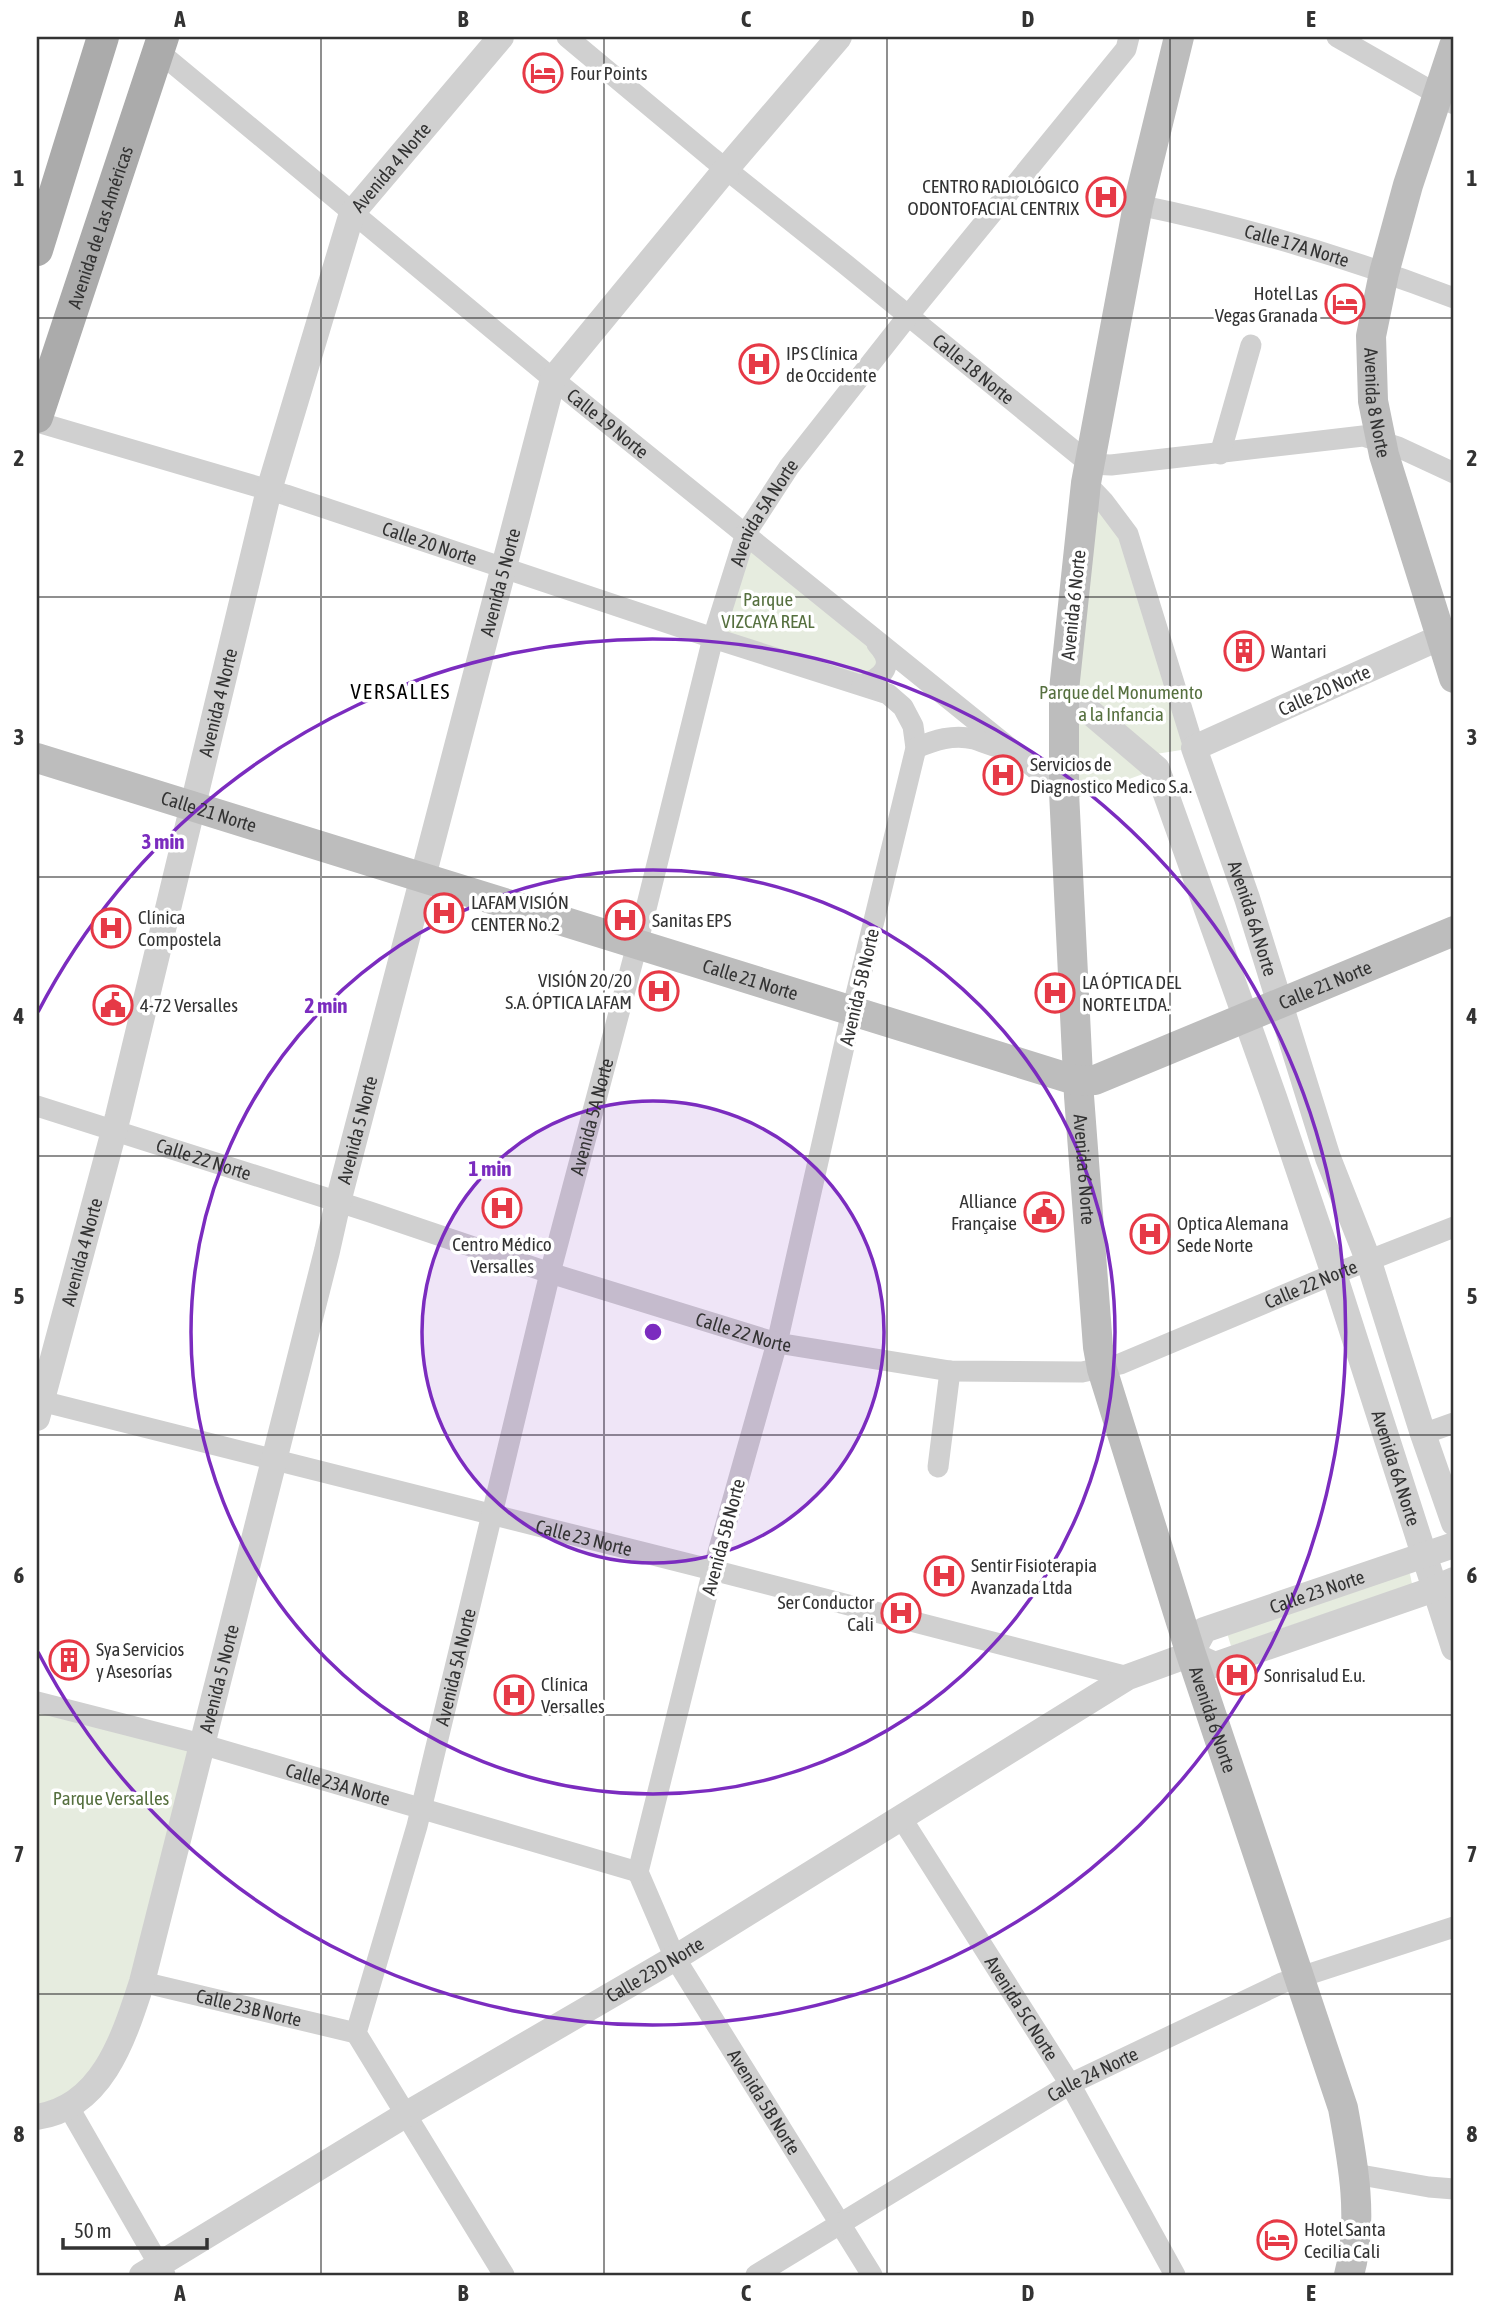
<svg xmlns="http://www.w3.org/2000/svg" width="1491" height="2312" font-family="'Asap Condensed',sans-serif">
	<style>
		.green { fill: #e6ecdf }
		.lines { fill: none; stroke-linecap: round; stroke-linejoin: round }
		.minor { stroke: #d0d0d0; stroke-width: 21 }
		.tertiary { stroke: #d0d0d0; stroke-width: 26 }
		.secondary { stroke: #bdbdbd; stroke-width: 30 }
		.primary { stroke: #ababab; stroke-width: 32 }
		.grid { fill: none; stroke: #333; stroke-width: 2; stroke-opacity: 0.55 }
		.ring { fill: none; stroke: #7b2cbf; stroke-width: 3.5 }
		.labels { text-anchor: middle; stroke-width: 7; stroke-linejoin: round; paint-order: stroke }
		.poi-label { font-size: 19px; fill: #333; stroke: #fff; text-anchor: start }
		.street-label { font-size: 19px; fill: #333; stroke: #fff }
		.park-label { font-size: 19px; fill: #56703f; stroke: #fff }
		.neighbourhood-label { font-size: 21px; letter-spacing: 2px; fill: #000; stroke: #fff }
		.centre { fill: #7b2cbf; stroke: #fff; stroke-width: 3.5 }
		.ring-label { font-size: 21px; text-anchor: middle; font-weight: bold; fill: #7b2cbf; stroke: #fff; stroke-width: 7; stroke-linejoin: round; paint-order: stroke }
		.neatline { fill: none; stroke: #333; stroke-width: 2.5 }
		.grid-label { font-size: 23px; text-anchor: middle; font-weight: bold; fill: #333 }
	</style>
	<rect width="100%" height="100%" fill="#fff"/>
	<!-- green -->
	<g class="green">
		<polygon points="1086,483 1128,534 1194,748 1143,756 1157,769 1065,802"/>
		<polygon points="746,533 885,652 875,680 713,638"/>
		<polygon points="1405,1570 1410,1574 1412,1584 1231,1646 1227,1633"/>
		<polygon points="37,1702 201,1744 109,2067 37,2117"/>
	</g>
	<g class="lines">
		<!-- minor -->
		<g class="minor">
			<path id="s1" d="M567 37 712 158 845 264 1090 464 1111 465 1363 436 1398 447 1454 473"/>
			<polyline points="1337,37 1454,104"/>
			<path id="s2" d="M158 51 553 379 1064 792"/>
			<path id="s3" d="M1138 205C1246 227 1352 259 1454 298"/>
			<path id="s4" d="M37 422 286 495 713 638 888 694 903 707 913 726 916 748 852 1011 777 1343 713 1570 638 1872 675 1958 872 2275"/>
			<polyline points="1220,454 1251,345"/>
			<polyline points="1086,483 1104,502 1128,534 1194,748"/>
			<path d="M862 685C884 677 896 664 877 644"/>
			<path d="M916 748C935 740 953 734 974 739 983 742 992 746 1002 748"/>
			<path id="s5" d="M37 1106 370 1212 550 1273 777 1343 950 1371 1082 1372 1120 1364 1334 1274 1454 1227"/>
			<path id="s6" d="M37 1400 697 1566 1128 1677"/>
			<polyline points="1423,1434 1454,1423"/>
			<polyline points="938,1467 950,1371"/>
			<path id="s7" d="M37 1702 201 1744 638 1872"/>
			<path id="s8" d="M902 1819 1070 2084 1175 2275"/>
			<path id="s9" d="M142 1982 356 2033"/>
			<polyline points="68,2106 165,2275"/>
			<polyline points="1355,2174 1429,2187 1454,2189"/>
			<path id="s10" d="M504 2275 356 2033 417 1826 550 1273 637 945 713 638 746 533 789 467 908 316 1126 49 1129 37"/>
			<path id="s11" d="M756 2275 1070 2084 1282 1983 1454 1927"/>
		</g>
		<!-- tertiary -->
		<g class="tertiary">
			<path id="s12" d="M1454 637H1441L1194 748 1247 898 1328 1158 1369 1262 1423 1434 1454 1523"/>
			<path id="s13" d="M1064 690 1157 769 1274 1097 1334 1274 1454 1648"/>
			<path id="s14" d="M37 1418 118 1116 269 490 352 213 501 37"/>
			<polyline points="1191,1654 1215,1665 1426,1592 1454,1580"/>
			<path id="s15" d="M37 2117C103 2107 124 2037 142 1982L327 1251 338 1202 553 379 726 169 839 37"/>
			<path id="s16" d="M142 2275 405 2115 675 1958 1128 1677 1191 1654 1204 1630 1454 1545"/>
		</g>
		<!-- secondary -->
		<g class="secondary">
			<path id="s17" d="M1179 37 1138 205 1086 483 1064 690V792L1079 1096 1098 1347 1102 1369 1191 1654 1343 2108C1353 2162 1364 2221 1349 2275"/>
			<path id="s18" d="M1454 46 1408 185 1384 273 1371 336 1373 401 1384 455 1454 678"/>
			<path id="s19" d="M37 758 1078 1081 1095 1080 1454 931"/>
		</g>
		<!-- primary -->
		<g class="primary">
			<polyline points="37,250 103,37"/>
			<path id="s20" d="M37 417 163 37"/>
		</g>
	</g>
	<!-- grid -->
	<path class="grid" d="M321 37V2275M604 37V2275M887 37V2275M1170 37V2275M37 318H1454M37 597H1454M37 877H1454M37 1156H1454M37 1435H1454M37 1715H1454M37 1994H1454"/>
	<!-- distance rings -->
	<circle cx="653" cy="1332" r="231" fill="#7b2cbf" fill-opacity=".12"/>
	<g class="ring">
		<circle cx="653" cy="1332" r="231"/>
		<circle cx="653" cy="1332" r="462"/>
		<path d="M38 1012A693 693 0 1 1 38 1652"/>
	</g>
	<!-- icons -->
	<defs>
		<g id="hotel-ring" transform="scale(2.0125)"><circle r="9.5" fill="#fff" stroke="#e63946" stroke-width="1.5"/><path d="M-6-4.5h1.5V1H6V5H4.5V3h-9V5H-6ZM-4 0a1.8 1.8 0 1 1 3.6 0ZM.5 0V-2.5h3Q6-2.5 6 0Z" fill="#e63946"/></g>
		<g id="hospital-ring" transform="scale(2.0125)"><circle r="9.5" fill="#fff" stroke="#e63946" stroke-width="1.5"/><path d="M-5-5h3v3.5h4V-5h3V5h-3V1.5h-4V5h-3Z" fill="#e63946"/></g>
		<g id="building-ring" transform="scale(2.0125)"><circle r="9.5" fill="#fff" stroke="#e63946" stroke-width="1.5"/><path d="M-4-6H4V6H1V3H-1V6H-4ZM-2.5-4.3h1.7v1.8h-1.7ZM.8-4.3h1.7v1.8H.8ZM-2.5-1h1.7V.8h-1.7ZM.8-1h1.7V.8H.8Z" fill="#e63946"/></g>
		<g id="civic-ring" transform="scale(2.0125)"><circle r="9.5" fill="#fff" stroke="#e63946" stroke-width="1.5"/><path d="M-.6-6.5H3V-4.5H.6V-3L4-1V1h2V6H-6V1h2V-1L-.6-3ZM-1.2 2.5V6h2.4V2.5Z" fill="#e63946"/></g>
	</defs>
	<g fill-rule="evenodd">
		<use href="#hotel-ring" x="543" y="73"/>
		<use href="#hospital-ring" x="1106" y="197"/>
		<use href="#hotel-ring" x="1345" y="304"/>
		<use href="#hospital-ring" x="759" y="364"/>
		<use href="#building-ring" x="1244" y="651"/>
		<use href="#hospital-ring" x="1003" y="775"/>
		<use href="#hospital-ring" x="444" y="913"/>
		<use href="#hospital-ring" x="625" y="920"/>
		<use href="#hospital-ring" x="111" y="928"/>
		<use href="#hospital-ring" x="659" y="991"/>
		<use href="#hospital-ring" x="1055" y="993"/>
		<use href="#civic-ring" x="113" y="1005"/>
		<use href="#hospital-ring" x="502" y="1208"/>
		<use href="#civic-ring" x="1044" y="1212"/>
		<use href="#hospital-ring" x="1150" y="1234"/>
		<use href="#hospital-ring" x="944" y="1576"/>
		<use href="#hospital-ring" x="901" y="1613"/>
		<use href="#building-ring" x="69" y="1660"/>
		<use href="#hospital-ring" x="1237" y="1675"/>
		<use href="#hospital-ring" x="514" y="1695"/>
		<use href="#hotel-ring" x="1277" y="2240"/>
	</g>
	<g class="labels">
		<!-- poi labels -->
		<g class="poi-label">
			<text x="570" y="80">Four Points</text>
			<text x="1079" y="193" text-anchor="end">CENTRO RADIOLÓGICO<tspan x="1079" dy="22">ODONTOFACIAL CENTRIX</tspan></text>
			<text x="1318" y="300" text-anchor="end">Hotel Las<tspan x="1318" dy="22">Vegas Granada</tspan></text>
			<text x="786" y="360">IPS Clínica<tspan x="786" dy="22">de Occidente</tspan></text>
			<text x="1271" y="658">Wantari</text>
			<text x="1030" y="771">Servicios de<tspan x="1030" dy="22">Diagnostico Medico S.a.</tspan></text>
			<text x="471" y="909">LAFAM VISIÓN<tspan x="471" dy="22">CENTER No.2</tspan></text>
			<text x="138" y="924">Clínica<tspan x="138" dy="22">Compostela</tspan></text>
			<text x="652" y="927">Sanitas EPS</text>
			<text x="632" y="987" text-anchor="end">VISIÓN 20/20<tspan x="632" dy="22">S.A. ÓPTICA LAFAM</tspan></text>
			<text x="1082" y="989">LA ÓPTICA DEL<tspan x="1082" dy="22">NORTE LTDA.</tspan></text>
			<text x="140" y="1012">4-72 Versalles</text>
			<text x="1017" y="1208" text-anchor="end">Alliance<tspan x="1017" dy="22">Française</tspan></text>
			<text x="1177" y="1230">Optica Alemana<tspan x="1177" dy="22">Sede Norte</tspan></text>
			<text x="502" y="1251" text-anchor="middle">Centro Médico<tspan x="502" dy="22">Versalles</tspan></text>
			<text x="971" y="1572">Sentir Fisioterapia<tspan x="971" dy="22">Avanzada Ltda</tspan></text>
			<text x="874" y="1609" text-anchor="end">Ser Conductor<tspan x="874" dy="22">Cali</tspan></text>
			<text x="96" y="1656">Sya Servicios<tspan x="96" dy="22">y Asesorías</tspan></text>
			<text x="1264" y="1682">Sonrisalud E.u.</text>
			<text x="541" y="1691">Clínica<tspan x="541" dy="22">Versalles</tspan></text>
			<text x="1304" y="2236">Hotel Santa<tspan x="1304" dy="22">Cecilia Cali</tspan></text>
		</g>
		<!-- street labels -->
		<g class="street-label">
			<text dy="7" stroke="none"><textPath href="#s14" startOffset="1306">Avenida 4 Norte</textPath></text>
			<text dy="7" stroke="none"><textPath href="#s20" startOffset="200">Avenida de Las Américas</textPath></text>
			<text dy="7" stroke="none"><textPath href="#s3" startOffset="164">Calle 17A Norte</textPath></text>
			<text dy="7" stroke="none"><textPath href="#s1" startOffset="525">Calle 18 Norte</textPath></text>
			<text dy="7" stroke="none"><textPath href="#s18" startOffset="369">Avenida 8 Norte</textPath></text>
			<text dy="7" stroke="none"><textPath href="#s2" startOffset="584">Calle 19 Norte</textPath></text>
			<text dy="7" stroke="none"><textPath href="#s10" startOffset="1860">Avenida 5A Norte</textPath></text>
			<text dy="7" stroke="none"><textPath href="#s4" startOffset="411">Calle 20 Norte</textPath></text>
			<text dy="7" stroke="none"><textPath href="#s15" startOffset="1626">Avenida 5 Norte</textPath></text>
			<text transform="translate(1073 605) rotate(-84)" y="7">Avenida 6 Norte</text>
			<text transform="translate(1324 690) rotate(-24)" y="7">Calle 20 Norte</text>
			<text dy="7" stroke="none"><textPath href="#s14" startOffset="738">Avenida 4 Norte</textPath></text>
			<text dy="7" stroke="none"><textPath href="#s19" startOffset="180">Calle 21 Norte</textPath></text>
			<text dy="7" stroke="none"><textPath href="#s12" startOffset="464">Avenida 6A Norte</textPath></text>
			<text dy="7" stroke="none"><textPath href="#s19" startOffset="747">Calle 21 Norte</textPath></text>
			<text dy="7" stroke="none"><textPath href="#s19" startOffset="1356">Calle 21 Norte</textPath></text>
			<text transform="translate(859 987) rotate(-77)" y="7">Avenida 5B Norte</text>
			<text dy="7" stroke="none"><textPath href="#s10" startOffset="1230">Avenida 5A Norte</textPath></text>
			<text dy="7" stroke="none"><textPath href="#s15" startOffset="1060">Avenida 5 Norte</textPath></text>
			<text dy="7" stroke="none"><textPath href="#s5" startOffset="175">Calle 22 Norte</textPath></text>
			<text dy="7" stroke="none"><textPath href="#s17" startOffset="1144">Avenida 6 Norte</textPath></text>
			<text dy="7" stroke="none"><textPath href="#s14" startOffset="172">Avenida 4 Norte</textPath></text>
			<text dy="7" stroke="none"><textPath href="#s5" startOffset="1330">Calle 22 Norte</textPath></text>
			<text dy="7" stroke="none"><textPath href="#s5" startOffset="742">Calle 22 Norte</textPath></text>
			<text dy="7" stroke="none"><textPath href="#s13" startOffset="861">Avenida 6A Norte</textPath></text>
			<text dy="7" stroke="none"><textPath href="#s6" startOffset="564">Calle 23 Norte</textPath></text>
			<text transform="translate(723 1537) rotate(-75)" y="7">Avenida 5B Norte</text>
			<text dy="7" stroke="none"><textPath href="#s16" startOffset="1367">Calle 23 Norte</textPath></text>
			<text dy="7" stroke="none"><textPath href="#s10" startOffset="663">Avenida 5A Norte</textPath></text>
			<text dy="7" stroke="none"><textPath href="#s15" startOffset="494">Avenida 5 Norte</textPath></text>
			<text dy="7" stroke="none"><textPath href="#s17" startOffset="1712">Avenida 6 Norte</textPath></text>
			<text dy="7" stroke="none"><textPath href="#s7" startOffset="312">Calle 23A Norte</textPath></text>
			<text dy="7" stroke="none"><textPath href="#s16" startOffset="597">Calle 23D Norte</textPath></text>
			<text dy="7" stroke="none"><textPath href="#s9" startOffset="110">Calle 23B Norte</textPath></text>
			<text dy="7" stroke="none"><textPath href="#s8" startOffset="224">Avenida 5C Norte</textPath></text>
			<text dy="7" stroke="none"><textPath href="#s11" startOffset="392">Calle 24 Norte</textPath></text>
			<text dy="7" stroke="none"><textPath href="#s4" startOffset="2378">Avenida 5B Norte</textPath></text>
		</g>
		<!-- park labels -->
		<g class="park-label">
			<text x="768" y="606">Parque<tspan x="768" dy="22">VIZCAYA REAL</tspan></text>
			<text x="1121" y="699">Parque del Monumento<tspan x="1121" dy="22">a la Infancia</tspan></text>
			<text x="111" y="1805">Parque Versalles</text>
		</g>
		<!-- neighbourhood labels -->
		<g class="neighbourhood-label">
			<text x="401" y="699">VERSALLES</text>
		</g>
	</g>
	<circle cx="653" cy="1332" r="10" class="centre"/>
	<g class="ring-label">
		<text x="163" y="849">3 min</text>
		<text x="326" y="1013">2 min</text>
		<text x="490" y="1176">1 min</text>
	</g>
	<!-- border -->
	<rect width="1491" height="2312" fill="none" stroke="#ffffff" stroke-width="77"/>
	<!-- scale -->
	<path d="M63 2238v10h144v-10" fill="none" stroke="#333333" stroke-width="3.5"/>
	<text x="74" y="2238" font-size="21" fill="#333333" stroke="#ffffff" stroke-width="5" paint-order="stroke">50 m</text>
	<rect x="38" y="38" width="1414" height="2236" class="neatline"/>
	<g class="grid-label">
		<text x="180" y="27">A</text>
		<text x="463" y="27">B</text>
		<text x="746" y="27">C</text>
		<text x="1028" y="27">D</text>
		<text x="1311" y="27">E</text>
		<text x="19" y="186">1</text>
		<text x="1472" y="186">1</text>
		<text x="19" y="466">2</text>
		<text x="1472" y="466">2</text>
		<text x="19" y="745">3</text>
		<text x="1472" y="745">3</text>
		<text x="19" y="1024">4</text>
		<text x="1472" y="1024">4</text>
		<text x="19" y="1304">5</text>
		<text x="1472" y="1304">5</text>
		<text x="19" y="1583">6</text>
		<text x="1472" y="1583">6</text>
		<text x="19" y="1862">7</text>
		<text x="1472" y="1862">7</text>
		<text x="19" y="2142">8</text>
		<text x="1472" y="2142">8</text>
		<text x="180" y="2301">A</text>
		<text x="463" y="2301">B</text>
		<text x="746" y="2301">C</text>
		<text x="1028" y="2301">D</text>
		<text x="1311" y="2301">E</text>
	</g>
</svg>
